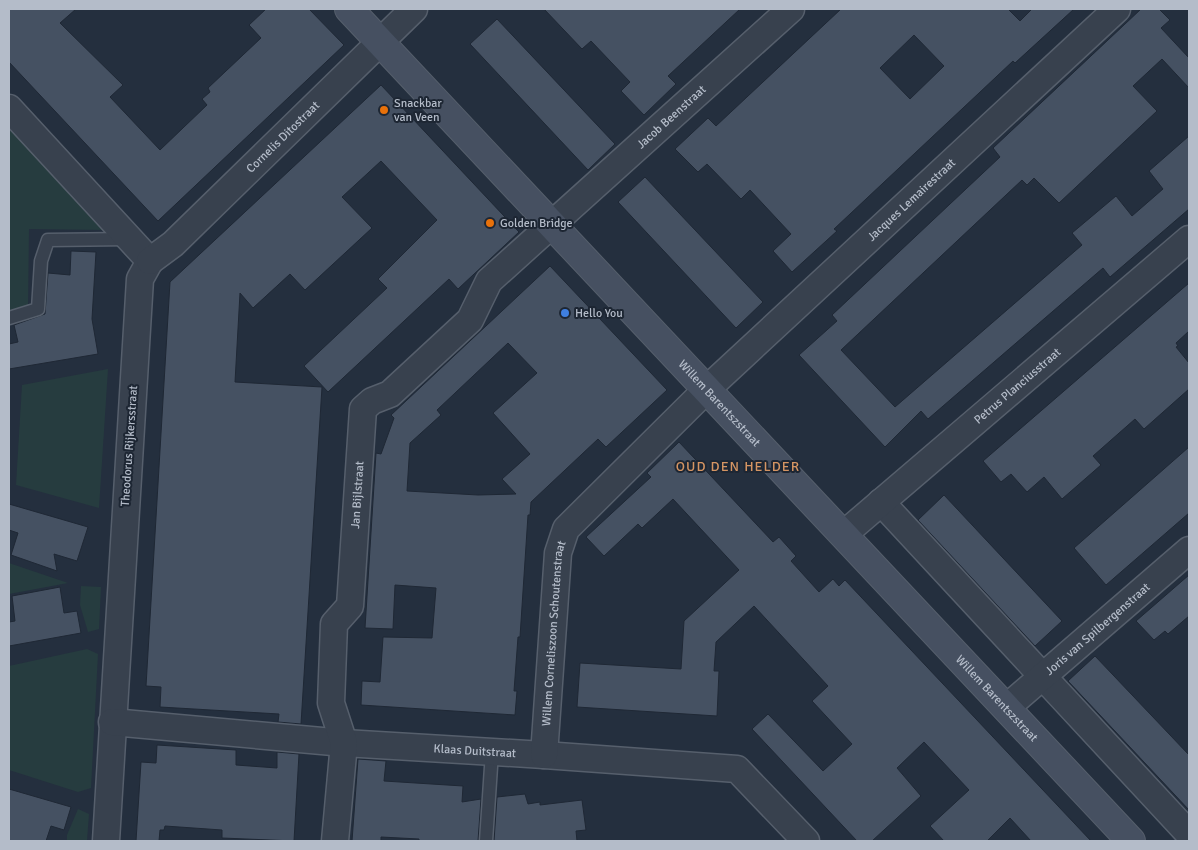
<svg xmlns="http://www.w3.org/2000/svg" width="1198" height="850" font-family="Signika,sans-serif">
	<style>
		.green { fill: #263c3f }
		.building { fill: #455162; stroke: #1f2835; fill-rule: evenodd }
		.lines { fill: none; stroke-linecap: round; stroke-linejoin: round }
		.lane-casing { stroke: #565f6c; stroke-width: 15 }
		.street-casing { stroke: #565f6c; stroke-width: 29 }
		.secondary-casing { stroke: #565f6c; stroke-width: 30 }
		.lane { stroke: #38414e; stroke-width: 12 }
		.street { stroke: #38414e; stroke-width: 26 }
		.secondary { stroke: #465061; stroke-width: 28 }
		.food-dot { fill: #e8710a; stroke: #1d2633; stroke-width: 2 }
		.shop-dot { fill: #3f7fe0; stroke: #1d2633; stroke-width: 2 }
		.labels { text-anchor: middle; stroke-width: 4; stroke-linejoin: round; paint-order: stroke }
		.poi-label { font-size: 12px; fill: #b4bcc9; stroke: #1d2633; text-anchor: start }
		.street-label { font-size: 12px; fill: #b4bcc9; stroke: #1d2633 }
		.neighbourhood-label { font-size: 14px; letter-spacing: 1px; fill: #d59563; stroke: #1d2633 }
	</style>
	<rect width="100%" height="100%" fill="#242f3e"/>
	<!-- green -->
	<g class="green">
		<polygon points="9,129 108,230 29,229 28,309 9,315"/>
		<polygon points="108,369 99,508 16,485 22,385"/>
		<polygon points="9,563 68,583 9,594"/>
		<polygon points="81,586 101,587 99,629 88,632 80,605"/>
		<polygon points="87,649 98,654 91,788 78,792 9,770 9,666"/>
		<polygon points="78,809 89,814 87,841 67,841 67,835"/>
	</g>
	<!-- building -->
	<g class="building">
		<polygon points="9,9 76,9 60,23 123,85 110,97 160,150 207,105 202,99 210,92 208,88 261,38 249,25 266,9 309,9 344,45 158,221 9,62"/>
		<polygon points="544,9 740,9 668,76 676,84 644,115 621,91 630,82 591,41 582,49"/>
		<path d="M841 9H1008L1020 21 1032 9H1074L1015 63 1013 61 979 93 834 229 837 231 792 272 773 251 791 234 750 190 741 199 707 164 698 172 675 149 708 118 716 126ZM914 35 944 66 910 99 880 68Z"/>
		<polygon points="1141,9 1159,9 1170,20 1161,28 1189,58 1189,88 1162,59 1133,86 1157,111 1059,203 1034,178 1027,185 1022,180 841,350 895,407 1082,245 1072,233 1116,196 1132,216 1163,189 1149,171 1189,136 1189,209 1110,277 1103,268 928,419 921,411 885,447 799,355 837,321 832,315 1000,157 993,148"/>
		<polygon points="497,19 615,144 588,170 470,44"/>
		<polygon points="381,85 519,232 458,289 449,279 328,392 304,366 387,288 378,279 437,220 381,161 342,197 372,228 305,290 290,274 253,308 240,293 235,382 322,387 301,724 278,722 279,714 160,707 161,687 146,686 170,282"/>
		<polygon points="645,177 763,302 736,328 618,202"/>
		<polygon points="71,251 96,252 92,319 98,354 9,369 9,344 18,342 14,325 45,314 48,273 70,275"/>
		<path d="M550 266 667 390 606 447 598 439 531 502 530 515H528L520 637H518L514 691H517L515 715 361 705 362 681 380 682 383 637 432 638 436 588 395 585 393 629 365 628 376 453 381 454 394 418 391 415ZM508 343 537 373 493 413 530 454 502 479 516 494 478 495 407 491 410 443 441 415 437 410Z"/>
		<polygon points="1189,283 1189,331 1176,343 1178,346 1176,347 1189,363 1189,389 1144,429 1135,419 1093,456 1101,465 1062,499 1044,477 1027,492 1011,474 1001,482 983,461"/>
		<polygon points="679,442 773,542 779,537 796,556 791,561 819,592 833,579 839,586 845,580 1091,841 1031,841 1010,818 987,841 944,841 930,826 969,790 924,742 897,768 921,796 872,841 857,841 752,729 768,714 823,771 852,744 812,701 828,686 754,606 716,642 714,671 719,671 717,716 577,707 580,663 681,669 684,621 739,570 673,499 642,528 638,524 604,556 586,537 651,477 647,473"/>
		<polygon points="1189,447 1189,513 1106,585 1074,548"/>
		<polygon points="944,495 1062,621 1035,646 918,520"/>
		<polygon points="9,504 88,527 77,561 54,554 57,571 11,555 18,533 9,530"/>
		<polygon points="1189,575 1189,616 1168,634 1165,631 1154,640 1136,621"/>
		<polygon points="60,587 64,613 77,611 81,633 9,646 9,622 15,621 12,596"/>
		<polygon points="1095,656 1189,755 1189,810 1068,681"/>
		<polygon points="157,745 236,750 236,765 277,768 277,752 299,754 294,841 222,838 222,830 165,826 164,830 160,830 159,841 136,841 141,762 156,763"/>
		<polygon points="358,759 386,761 384,781 463,786 462,802 481,799 478,841 419,841 419,839 381,837 381,841 352,841"/>
		<polygon points="9,789 71,807 64,830 51,826 46,841 9,841"/>
		<polygon points="525,794 528,804 540,802 540,805 582,800 586,830 576,831 577,841 494,841 497,797"/>
	</g>
	<g class="lines">
		<!-- lane casing -->
		<g class="lane-casing">
			<g id="lane">
				<polyline points="9,318 38,309 41,261 48,240 129,239"/>
				<polyline points="486,841 492,752"/>
			</g>
		</g>
		<!-- street casing -->
		<g class="street-casing">
			<g id="street">
				<polyline points="9,108 150,261 140,279 106,841"/>
				<path id="s1" d="M150 261 173 244 414 9"/>
				<polyline points="881,502 1189,834"/>
				<path id="s2" d="M844 534 1189 239"/>
				<path id="s3" d="M1006 708 1189 550"/>
				<path id="s4" d="M112 722 344 743 544 755 737 769 806 841"/>
				<path id="s5" d="M544 755 558 553 566 529 706 390 1117 9"/>
				<path id="s6" d="M335 841 344 743 331 703 334 624 350 606 363 409 372 401 390 394 470 320 489 281 791 9"/>
			</g>
		</g>
		<!-- secondary casing -->
		<g class="secondary-casing">
			<g id="secondary">
				<path id="s7" d="M349 9 1131 841"/>
			</g>
		</g>
		<!-- lane -->
		<use href="#lane" class="lane"/>
		<!-- street -->
		<use href="#street" class="street"/>
		<!-- secondary -->
		<use href="#secondary" class="secondary"/>
	</g>
	<!-- markers -->
	<g class="food-dot">
		<circle cx="384" cy="110" r="5"/>
		<circle cx="490" cy="223" r="5"/>
	</g>
	<circle class="shop-dot" cx="565" cy="313" r="5"/>
	<g class="labels">
		<!-- poi labels -->
		<g class="poi-label">
			<text x="394" y="107">Snackbar<tspan x="394" dy="14">van Veen</tspan></text>
			<text x="500" y="227">Golden Bridge</text>
			<text x="575" y="317">Hello You</text>
		</g>
		<!-- street labels -->
		<g class="street-label">
			<text dy="4" stroke="none"><textPath href="#s6" startOffset="870">Jacob Beenstraat</textPath></text>
			<text dy="4" stroke="none"><textPath href="#s1" startOffset="182">Cornelis Ditostraat</textPath></text>
			<text dy="4" stroke="none"><textPath href="#s5" startOffset="705">Jacques Lemairestraat</textPath></text>
			<text dy="4" stroke="none"><textPath href="#s2" startOffset="228">Petrus Planciusstraat</textPath></text>
			<text dy="4" stroke="none"><textPath href="#s7" startOffset="541">Willem Barentszstraat</textPath></text>
			<text transform="translate(129 446) rotate(-86)" y="4">Theodorus Rijkersstraat</text>
			<text dy="4" stroke="none"><textPath href="#s6" startOffset="355">Jan Bijlstraat</textPath></text>
			<text dy="4" stroke="none"><textPath href="#s3" startOffset="121">Joris van Spilbergenstraat</textPath></text>
			<text dy="4" stroke="none"><textPath href="#s5" startOffset="122">Willem Corneliszoon Schoutenstraat</textPath></text>
			<text dy="4" stroke="none"><textPath href="#s7" startOffset="946">Willem Barentszstraat</textPath></text>
			<text dy="4" stroke="none"><textPath href="#s4" startOffset="364">Klaas Duitstraat</textPath></text>
		</g>
		<!-- neighbourhood labels -->
		<g class="neighbourhood-label">
			<text x="738" y="471">OUD DEN HELDER</text>
		</g>
	</g>
	<!-- border -->
	<rect width="1198" height="850" fill="none" stroke="#b4bcc9" stroke-width="20"/>
</svg>
